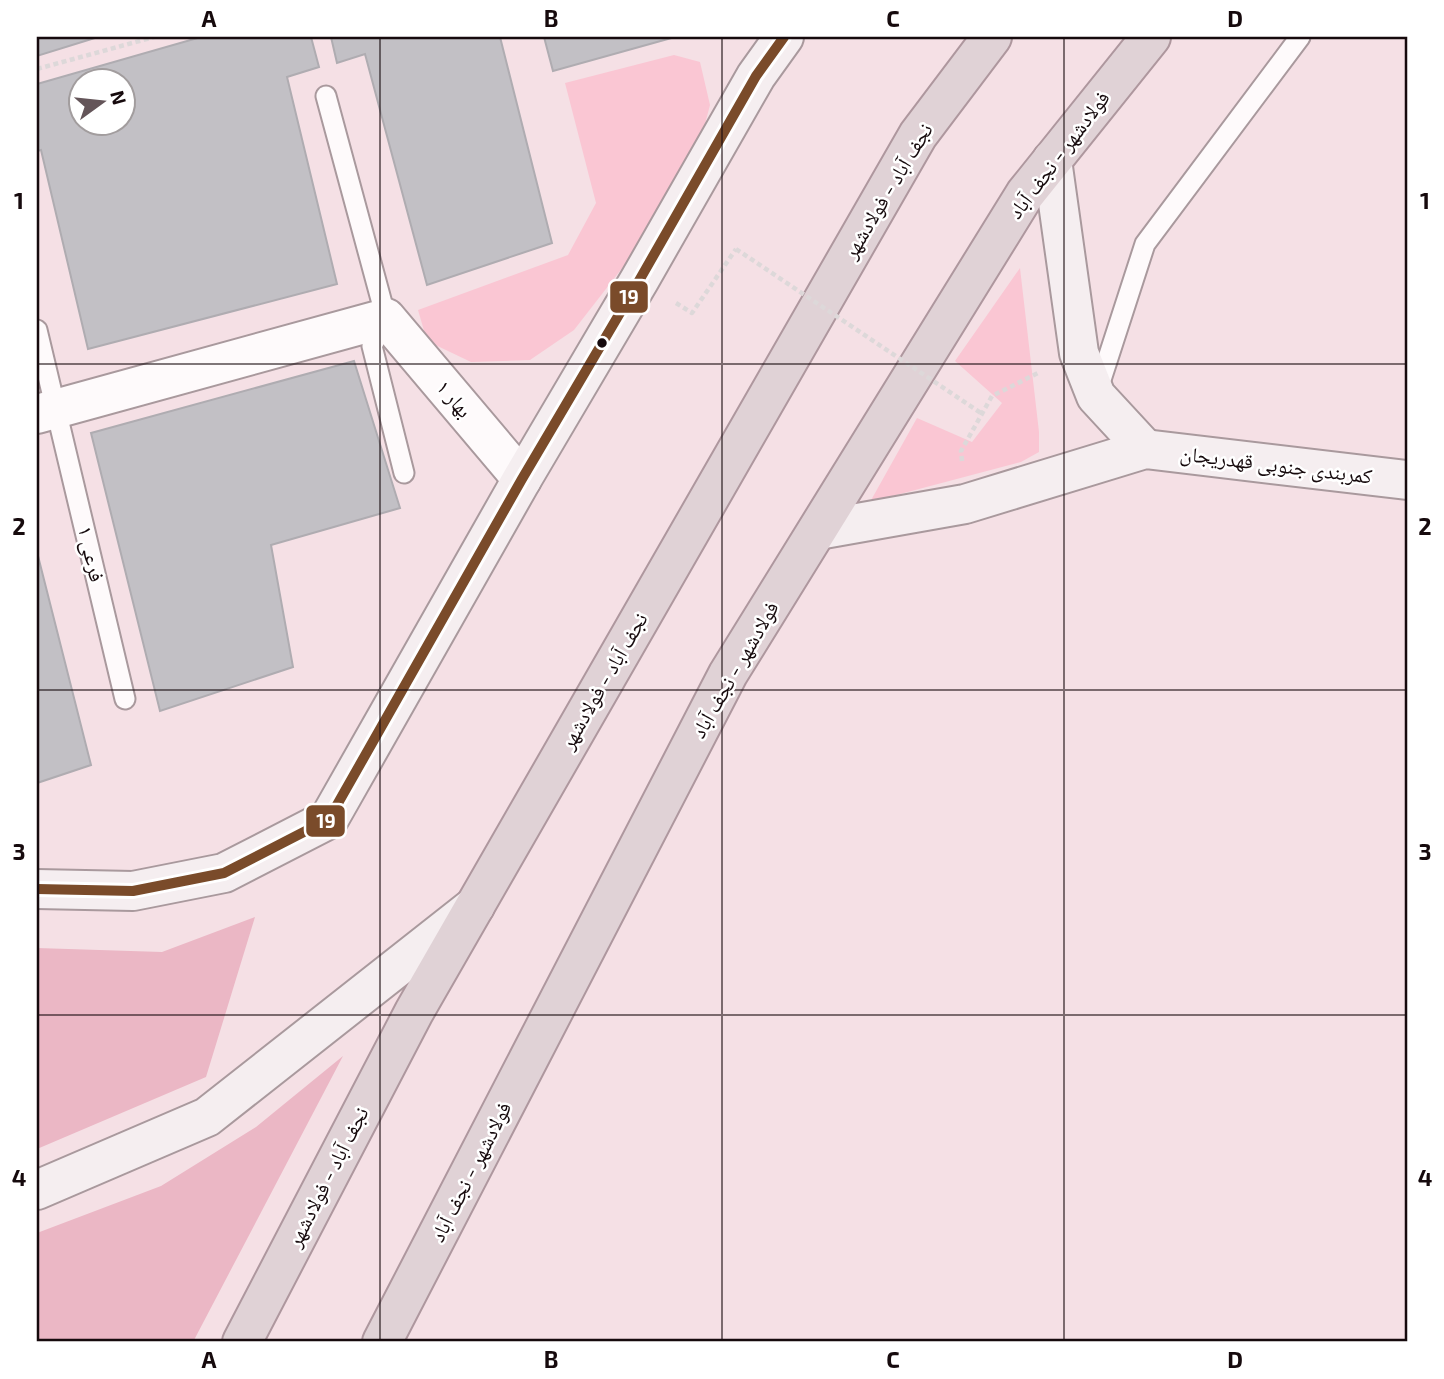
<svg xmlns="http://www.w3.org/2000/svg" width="1444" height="1379" font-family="'Exo 2','Noto Naskh Arabic',sans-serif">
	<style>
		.green { fill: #fac6d3 }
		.forest { fill: #ebb7c5 }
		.building { fill: #c2c0c5; stroke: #afacb1; stroke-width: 2; fill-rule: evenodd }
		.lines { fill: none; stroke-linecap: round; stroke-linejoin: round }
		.lane-casing { stroke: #a9999d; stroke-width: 23 }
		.street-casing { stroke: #a9999d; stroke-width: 42 }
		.secondary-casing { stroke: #a9999d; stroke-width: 42 }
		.highway-casing { stroke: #ae979e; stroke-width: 42 }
		.path { stroke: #ddd8d9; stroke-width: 4.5; stroke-dasharray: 5 3.5; stroke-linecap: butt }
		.lane { stroke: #fefafb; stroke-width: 19 }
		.street { stroke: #fefafb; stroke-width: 38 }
		.secondary { stroke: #f5eef0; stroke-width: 38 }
		.highway { stroke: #e0d2d6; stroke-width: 38 }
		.path-bridge { stroke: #ddd8d9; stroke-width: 4.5; stroke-dasharray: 5 3.5; stroke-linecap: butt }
		.bus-1-casing { stroke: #fff; stroke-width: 16 }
		.bus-1 { stroke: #7a4b2a; stroke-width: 10 }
		.grid { fill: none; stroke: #160a0d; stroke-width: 2; stroke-opacity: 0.55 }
		.bus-dot { fill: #160a0d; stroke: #fff; stroke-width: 2.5 }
		.labels { text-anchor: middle; stroke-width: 5; stroke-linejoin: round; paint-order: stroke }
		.street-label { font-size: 21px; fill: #160a0d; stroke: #fff }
		.line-badge { stroke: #fff; stroke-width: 2.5 }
		.badge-label { font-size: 19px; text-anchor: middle; font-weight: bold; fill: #fff }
		.neatline { fill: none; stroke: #160a0d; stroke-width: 2.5 }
		.grid-label { font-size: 23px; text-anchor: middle; font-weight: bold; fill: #160a0d }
	</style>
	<rect width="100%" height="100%" fill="#f5e0e5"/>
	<!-- green -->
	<g class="green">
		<polygon points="674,55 700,62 710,105 697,154 637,249 574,330 530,360 471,362 427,341 418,310 568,255 596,203 565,83"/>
		<polygon points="1020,268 1039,432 1039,452 1021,462 870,502 917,418 972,442 1002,403 955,361"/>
	</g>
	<!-- forest -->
	<g class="forest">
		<polygon points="255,917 206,1077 37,1149 37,948 162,952"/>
		<polygon points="343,1056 193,1342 37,1342 37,1233 161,1186 256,1127"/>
	</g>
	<!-- building -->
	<g class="building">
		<polygon points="37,37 98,37 37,56"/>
		<path d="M201 37H311L319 67 287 77 337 284 88 349 41 150 37 151V84ZM80 80H122V122H80Z"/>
		<polygon points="331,37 500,37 552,243 427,285 365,54 337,63"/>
		<polygon points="544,37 675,37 553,71"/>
		<polygon points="354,361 400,508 271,545 293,667 160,711 91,433"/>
		<polygon points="37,552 91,765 37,783"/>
	</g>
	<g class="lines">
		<!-- lane casing -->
		<g class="lane-casing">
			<g id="lane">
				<polyline points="326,96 386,318 372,346 404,473"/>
				<polyline points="37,330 125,699"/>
				<polyline points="1097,392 1145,244 1300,37"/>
			</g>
		</g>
		<!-- street casing -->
		<g class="street-casing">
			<polyline id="street" points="37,414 386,318 522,479"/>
		</g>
		<!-- secondary casing -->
		<g class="secondary-casing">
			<g id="secondary">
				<polyline points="1052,160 1079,353 1096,396 1145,449"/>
				<polyline points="818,530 965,504 1145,449 1407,480"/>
				<polyline points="37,889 133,891 224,873 329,819 522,479 640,279 756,76 784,37"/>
				<polyline points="37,1190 207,1117 475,906"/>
			</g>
		</g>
		<!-- highway casing -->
		<g class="highway-casing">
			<g id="highway">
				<polyline points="242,1342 414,1012 918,135 992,37"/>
				<polyline points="382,1342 728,674 1025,194 1151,37"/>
			</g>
		</g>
		<!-- path -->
		<g class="path">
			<polyline points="37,69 154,37"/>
			<polyline points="676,303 692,313 736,249"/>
			<polyline points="962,461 961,451 992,396 1040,372"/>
		</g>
		<!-- lane -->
		<use href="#lane" class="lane"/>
		<!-- street -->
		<use href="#street" class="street"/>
		<!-- secondary -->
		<use href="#secondary" class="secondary"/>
		<!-- highway -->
		<use href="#highway" class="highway"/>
		<!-- path-bridge -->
		<polyline class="path-bridge" points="736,249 981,413"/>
		<!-- bus-1 casing -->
		<g class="bus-1-casing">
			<polyline id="bus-1" points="37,889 133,891 224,873 329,819 522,479 640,279 756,76 784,37"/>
		</g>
		<!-- bus-1 -->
		<use href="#bus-1" class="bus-1"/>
	</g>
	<!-- grid -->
	<path class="grid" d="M380 37V1342M722 37V1342M1064 37V1342M37 364H1407M37 690H1407M37 1015H1407"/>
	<!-- markers -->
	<circle class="bus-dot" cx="602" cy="343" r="6"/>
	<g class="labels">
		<!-- street labels -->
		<g class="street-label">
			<text transform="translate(1059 155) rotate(-53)" y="7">فولادشهر - نجف آباد</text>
			<text transform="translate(888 191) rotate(-59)" y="7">نجف آباد - فولادشهر</text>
			<text transform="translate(454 399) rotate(50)" y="7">بهار ۱</text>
			<text transform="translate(1276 465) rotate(7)" y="7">کمربندی جنوبی قهدریجان</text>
			<text transform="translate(91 554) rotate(77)" y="7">فرعی ۱</text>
			<text transform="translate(735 670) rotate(-60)" y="7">فولادشهر - نجف آباد</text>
			<text transform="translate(604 681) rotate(-60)" y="7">نجف آباد - فولادشهر</text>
			<text transform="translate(471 1172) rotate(-63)" y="7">فولادشهر - نجف آباد</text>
			<text transform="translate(328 1177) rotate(-63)" y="7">نجف آباد - فولادشهر</text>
		</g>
	</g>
	<g class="line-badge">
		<rect x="609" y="280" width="40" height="34" rx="7" fill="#7a4b2a"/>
		<rect x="305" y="804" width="41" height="34" rx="7" fill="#7a4b2a"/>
	</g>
	<g class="badge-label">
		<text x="629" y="304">19</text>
		<text x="326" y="828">19</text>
	</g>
	<!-- border -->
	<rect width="1444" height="1379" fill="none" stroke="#ffffff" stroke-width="77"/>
	<!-- north arrow -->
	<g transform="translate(102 102) rotate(75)"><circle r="33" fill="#ffffff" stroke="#a29d9e" stroke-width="2"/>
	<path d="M0-5L12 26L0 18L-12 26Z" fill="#645559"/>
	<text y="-10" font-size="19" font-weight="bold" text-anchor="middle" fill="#160a0d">N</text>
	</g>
	<rect x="38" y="38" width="1368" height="1302" class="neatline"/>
	<g class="grid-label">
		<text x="209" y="27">A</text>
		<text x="551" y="27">B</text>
		<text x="893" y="27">C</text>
		<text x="1235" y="27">D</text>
		<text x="19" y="209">1</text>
		<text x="1425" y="209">1</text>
		<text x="19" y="535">2</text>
		<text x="1425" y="535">2</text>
		<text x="19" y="860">3</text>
		<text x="1425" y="860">3</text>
		<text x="19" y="1186">4</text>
		<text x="1425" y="1186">4</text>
		<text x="209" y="1368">A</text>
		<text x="551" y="1368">B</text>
		<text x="893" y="1368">C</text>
		<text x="1235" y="1368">D</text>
	</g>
</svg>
